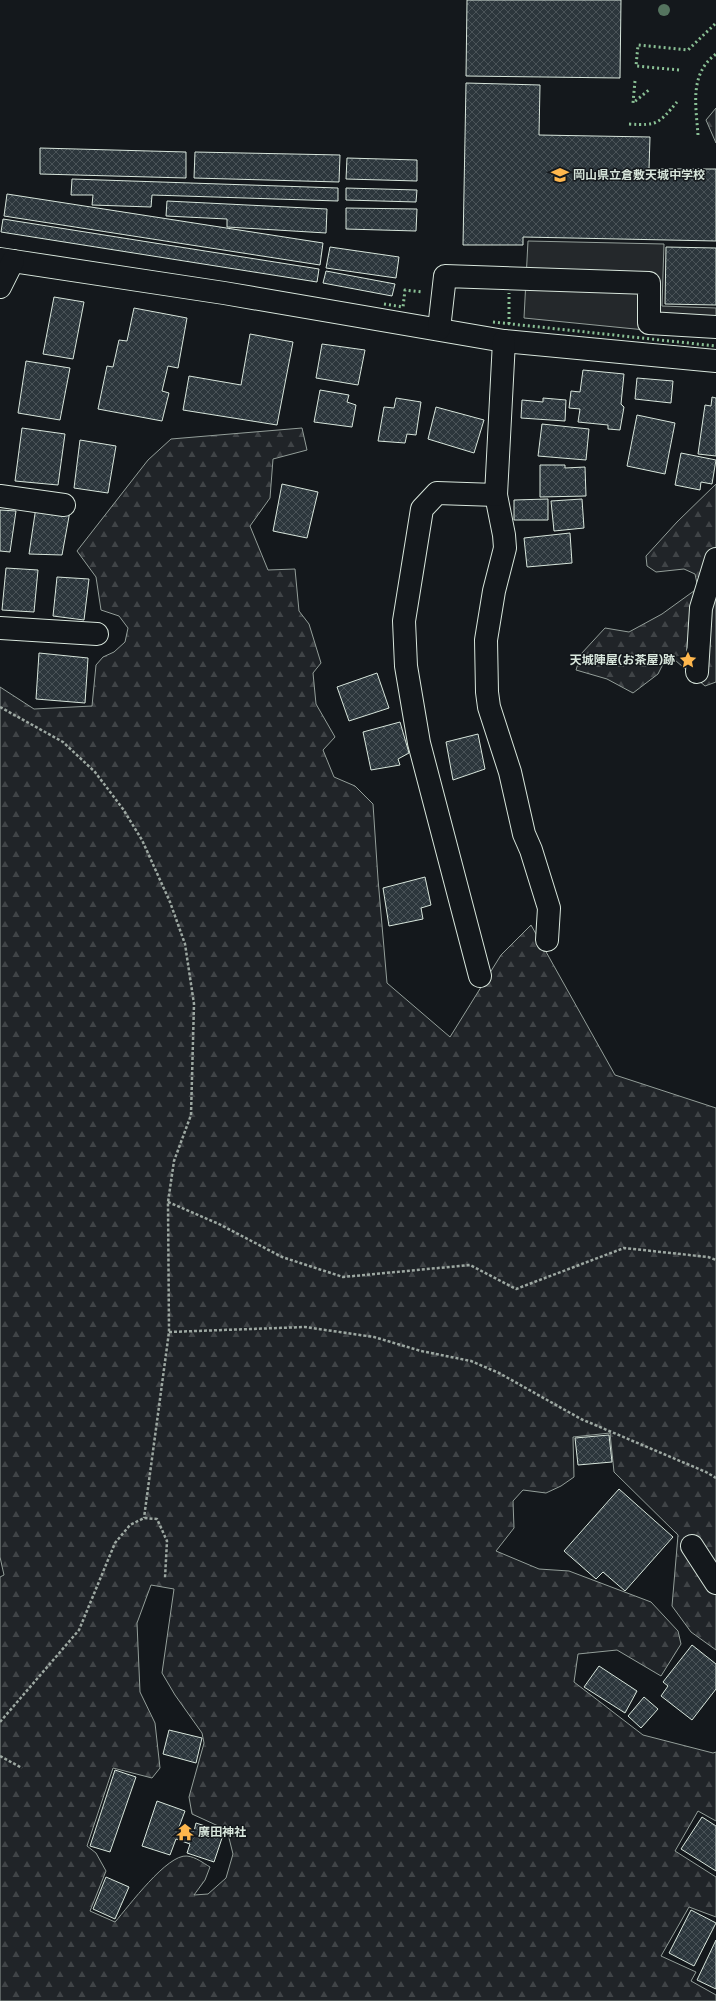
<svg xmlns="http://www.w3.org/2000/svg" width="716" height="2001" font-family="Figtree,'Noto Sans JP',sans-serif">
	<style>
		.forest { fill: url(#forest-firs); stroke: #939e99; fill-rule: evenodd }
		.parking { fill: #24282b; stroke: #939e99 }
		.building { fill: url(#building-cross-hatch); stroke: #d8e6dc }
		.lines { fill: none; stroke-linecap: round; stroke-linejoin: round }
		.minor-casing { stroke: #d8e6dc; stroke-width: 24 }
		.path { stroke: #9da8a2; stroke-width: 2.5; stroke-dasharray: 3 2; stroke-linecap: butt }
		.minor { stroke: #14181c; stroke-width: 22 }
		.hedge { stroke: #8ac095; stroke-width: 3; stroke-dasharray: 2 3; stroke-linecap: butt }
		.tree { fill: #55745f }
		.labels { text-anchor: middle; stroke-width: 3; stroke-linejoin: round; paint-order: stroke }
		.poi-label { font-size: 12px; font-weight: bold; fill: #d8e6dc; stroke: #14181c; text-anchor: start }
	</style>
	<defs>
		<pattern id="forest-firs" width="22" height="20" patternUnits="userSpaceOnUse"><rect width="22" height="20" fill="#202428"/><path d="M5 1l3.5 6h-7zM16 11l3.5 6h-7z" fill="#404447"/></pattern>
		<pattern id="building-cross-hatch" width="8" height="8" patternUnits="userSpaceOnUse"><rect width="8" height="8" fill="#2c363c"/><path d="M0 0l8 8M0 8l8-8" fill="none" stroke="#4a5358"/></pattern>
	</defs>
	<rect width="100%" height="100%" fill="#14181c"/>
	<!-- forest -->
	<g class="forest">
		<polygon points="716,108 716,143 706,120"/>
		<path d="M302 428 307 450 273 459 270 498 250 526 268 570 295 569 299 611 309 624 321 663 313 673 316 704 335 737 323 750 334 777 355 786 373 804 378 879 387 983 450 1037 501 955 531 925 615 1075 716 1108V1650L691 1632 672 1606 678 1535 614 1472 610 1433 573 1437 574 1477 561 1486 546 1493 523 1490 513 1501 514 1528 496 1551 539 1569 569 1571 651 1602 678 1631 681 1644 661 1676 617 1650 578 1654 574 1682 643 1735 713 1753 716 1752V1821L698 1811 675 1851 716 1877V1917L689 1907 661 1956 696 1972 691 1981 716 1995V2001H0V1577L4 1575 0 1557V687L34 709 92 706 96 665 103 657 114 652 125 642 128 628 119 616 101 610 96 577 77 551 148 460 171 439ZM151 1585 174 1589 162 1673 175 1695 202 1733 204 1743 189 1797 192 1814 227 1830 233 1854 226 1878 208 1894 194 1895 205 1880 210 1867C203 1863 196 1857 187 1856 167 1854 129 1906 115 1922L90 1911 106 1871 96 1853 87 1846 113 1768 152 1778 160 1768 155 1723 140 1692 137 1623Z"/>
		<polygon points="716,484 716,682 705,686 668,654 658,674 633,693 607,679 576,670 581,654 605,628 629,632 662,614 698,588 695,574 684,569 656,572 647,566 646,556 677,522"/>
	</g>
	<!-- parking -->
	<polygon class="parking" points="528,241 664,244 662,306 716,308 716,337 524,318"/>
	<!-- building -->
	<g class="building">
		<polygon points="467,0 621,0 620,78 466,76"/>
		<polygon points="466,83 540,85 539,135 650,137 649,169 716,169 716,241 523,237 523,245 463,245"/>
		<polygon points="40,148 186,152 186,178 40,174"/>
		<polygon points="195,152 340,155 339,182 194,178"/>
		<polygon points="347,158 417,160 417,181 346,179"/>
		<polygon points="72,179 338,188 338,201 152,195 151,207 92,205 93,195 71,195"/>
		<polygon points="346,188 417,190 416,202 346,200"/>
		<polygon points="7,194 323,243 320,265 4,216"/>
		<polygon points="167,201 327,209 326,233 227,227 227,219 166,216"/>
		<polygon points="346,208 417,209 416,231 346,229"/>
		<polygon points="3,219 319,269 317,282 1,232"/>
		<polygon points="330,247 399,257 396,278 326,268"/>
		<polygon points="666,247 716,248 716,305 665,304"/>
		<polygon points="326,271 395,284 392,296 323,283"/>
		<polygon points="54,297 84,302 73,359 43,354"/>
		<polygon points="134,308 187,318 178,368 168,366 162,391 169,393 162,421 98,409 107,366 113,367 119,340 127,341"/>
		<polygon points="250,334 293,342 277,425 183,410 189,376 241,385"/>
		<polygon points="322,344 365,350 358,385 316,378"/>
		<polygon points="26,361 70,368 60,420 18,413"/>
		<polygon points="583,370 624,374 621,404 624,407 620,430 608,429 608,425 578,422 580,409 569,408 571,391 580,392"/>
		<polygon points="637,378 673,381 671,403 635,399"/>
		<polygon points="320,390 349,395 347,402 356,405 352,427 314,422"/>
		<polygon points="712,397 716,398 716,456 698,454 705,405 711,406"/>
		<polygon points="396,398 421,402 416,435 407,434 405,443 378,441 384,407 394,408"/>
		<polygon points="543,398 566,400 565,421 521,418 522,400 543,402"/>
		<polygon points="436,407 484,420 474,453 428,439"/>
		<polygon points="637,415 675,423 665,474 627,466"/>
		<polygon points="542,424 589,429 586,460 538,456"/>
		<polygon points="22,428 65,434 58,485 15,481"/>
		<polygon points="80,440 116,446 108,493 74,488"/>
		<polygon points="681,453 716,460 712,484 701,482 700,490 675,485"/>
		<polygon points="540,465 565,465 565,468 585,467 586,496 540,497"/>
		<polygon points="282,484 318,492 307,538 273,531"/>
		<polygon points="548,499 548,520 514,520 514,500"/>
		<polygon points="582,499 584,528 554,531 551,501"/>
		<polygon points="36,507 70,511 62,555 29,554"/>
		<polygon points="0,510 16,511 10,552 0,551"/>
		<polygon points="570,533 572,563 527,567 524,538"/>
		<polygon points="6,568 38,570 34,612 2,610"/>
		<polygon points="57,577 89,579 84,620 53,616"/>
		<polygon points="39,653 88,658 85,703 36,699"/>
		<polygon points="377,673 389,708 349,721 337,687"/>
		<polygon points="400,722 409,753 398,759 400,765 371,770 363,732"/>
		<polygon points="478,734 485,769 453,780 446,742"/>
		<polygon points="425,877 431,905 421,908 423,919 389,926 383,888"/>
		<polygon points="609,1435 612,1462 578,1465 575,1438"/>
		<polygon points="619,1489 673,1537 625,1591 603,1572 596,1579 564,1551"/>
		<polygon points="692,1645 716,1664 716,1689 692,1720 661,1696 668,1686 663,1682"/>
		<polygon points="599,1666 637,1691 625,1713 584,1687"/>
		<polygon points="644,1697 658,1709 641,1728 628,1716"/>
		<polygon points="169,1730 202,1738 196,1763 163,1754"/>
		<polygon points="115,1770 136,1777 110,1852 90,1846"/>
		<polygon points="157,1801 185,1811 179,1827 194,1831 196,1823 224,1832 214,1862 187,1853 190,1844 176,1839 170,1855 142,1846"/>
		<polygon points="702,1817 716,1826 716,1871 681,1849"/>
		<polygon points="106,1877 129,1887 115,1919 93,1909"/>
		<polygon points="691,1910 716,1923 694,1966 669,1953"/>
		<polygon points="716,1940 716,1989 697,1980"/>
	</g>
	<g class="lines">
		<!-- minor casing -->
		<g class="minor-casing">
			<g id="minor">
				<polyline points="0,259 224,293 504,341 716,361"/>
				<polyline points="0,287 13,261"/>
				<polyline points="439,329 445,276 649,283 649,323 716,327"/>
				<polyline points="496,495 504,535 505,548 494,591 486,640 487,692 489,707 510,772 524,834 531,850 549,908 547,940"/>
				<polyline points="0,496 64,505"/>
				<polyline points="0,628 97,634"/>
				<polyline points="697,672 701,608 716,559"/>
				<polyline points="480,976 419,743 406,666 404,621 422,509 437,493 496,495 504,341"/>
				<polyline points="692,1546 716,1583"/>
			</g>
		</g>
		<!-- path -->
		<g class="path">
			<polyline points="0,707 63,742 95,772 123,809 142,840 170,902 185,944 194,1004 191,1115 174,1161 168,1202 169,1332 144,1518"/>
			<polyline points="168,1202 219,1224 282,1257 343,1277 470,1265 516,1289 624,1248 708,1257 716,1260"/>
			<polyline points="169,1332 305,1327 374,1337 421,1351 471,1361 499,1373 581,1419 706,1472 716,1478"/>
			<polyline points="0,1722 79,1630 115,1543 130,1525 144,1518 157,1519 167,1541 165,1578"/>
			<polyline points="0,1756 22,1768"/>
		</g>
		<!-- minor -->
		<use href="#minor" class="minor"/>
		<!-- hedge -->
		<g class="hedge">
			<polyline points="679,70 636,66 638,45 688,50 716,23"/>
			<polyline points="635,81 633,103 650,89"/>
			<path d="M629 124C658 126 659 123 677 102"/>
			<path d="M698 135C696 105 689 74 716 54"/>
			<polyline points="384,304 403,307 405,290 422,292"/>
			<polyline points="493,322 716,346"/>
			<polyline points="509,324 509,293"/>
		</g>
	</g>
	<!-- trees -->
	<circle class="tree" cx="664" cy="10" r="6"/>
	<!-- icons -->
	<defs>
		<g id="school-bare" transform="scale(1.38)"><path d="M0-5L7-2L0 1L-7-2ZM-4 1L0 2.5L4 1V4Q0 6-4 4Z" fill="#ffb74d" stroke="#14181c" stroke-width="2.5" paint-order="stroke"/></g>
		<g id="sight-bare" transform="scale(1.38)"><path d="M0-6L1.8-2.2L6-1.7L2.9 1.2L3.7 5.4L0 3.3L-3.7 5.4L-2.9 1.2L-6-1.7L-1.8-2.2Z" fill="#ffb74d" stroke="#14181c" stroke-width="2.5" paint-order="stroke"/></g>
		<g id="temple-bare" transform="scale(1.38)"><path d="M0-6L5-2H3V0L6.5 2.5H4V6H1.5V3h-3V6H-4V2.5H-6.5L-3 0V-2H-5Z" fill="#ffb74d" stroke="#14181c" stroke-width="2.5" paint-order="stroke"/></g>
	</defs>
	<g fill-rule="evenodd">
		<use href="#school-bare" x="560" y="175"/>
		<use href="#sight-bare" x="688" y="660"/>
		<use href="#temple-bare" x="185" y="1832"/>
	</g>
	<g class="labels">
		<!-- poi labels -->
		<g class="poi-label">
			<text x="573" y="179">岡山県立倉敷天城中学校</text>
			<text x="675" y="664" text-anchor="end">天城陣屋(お茶屋)跡</text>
			<text x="198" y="1836">廣田神社</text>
		</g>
	</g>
</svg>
